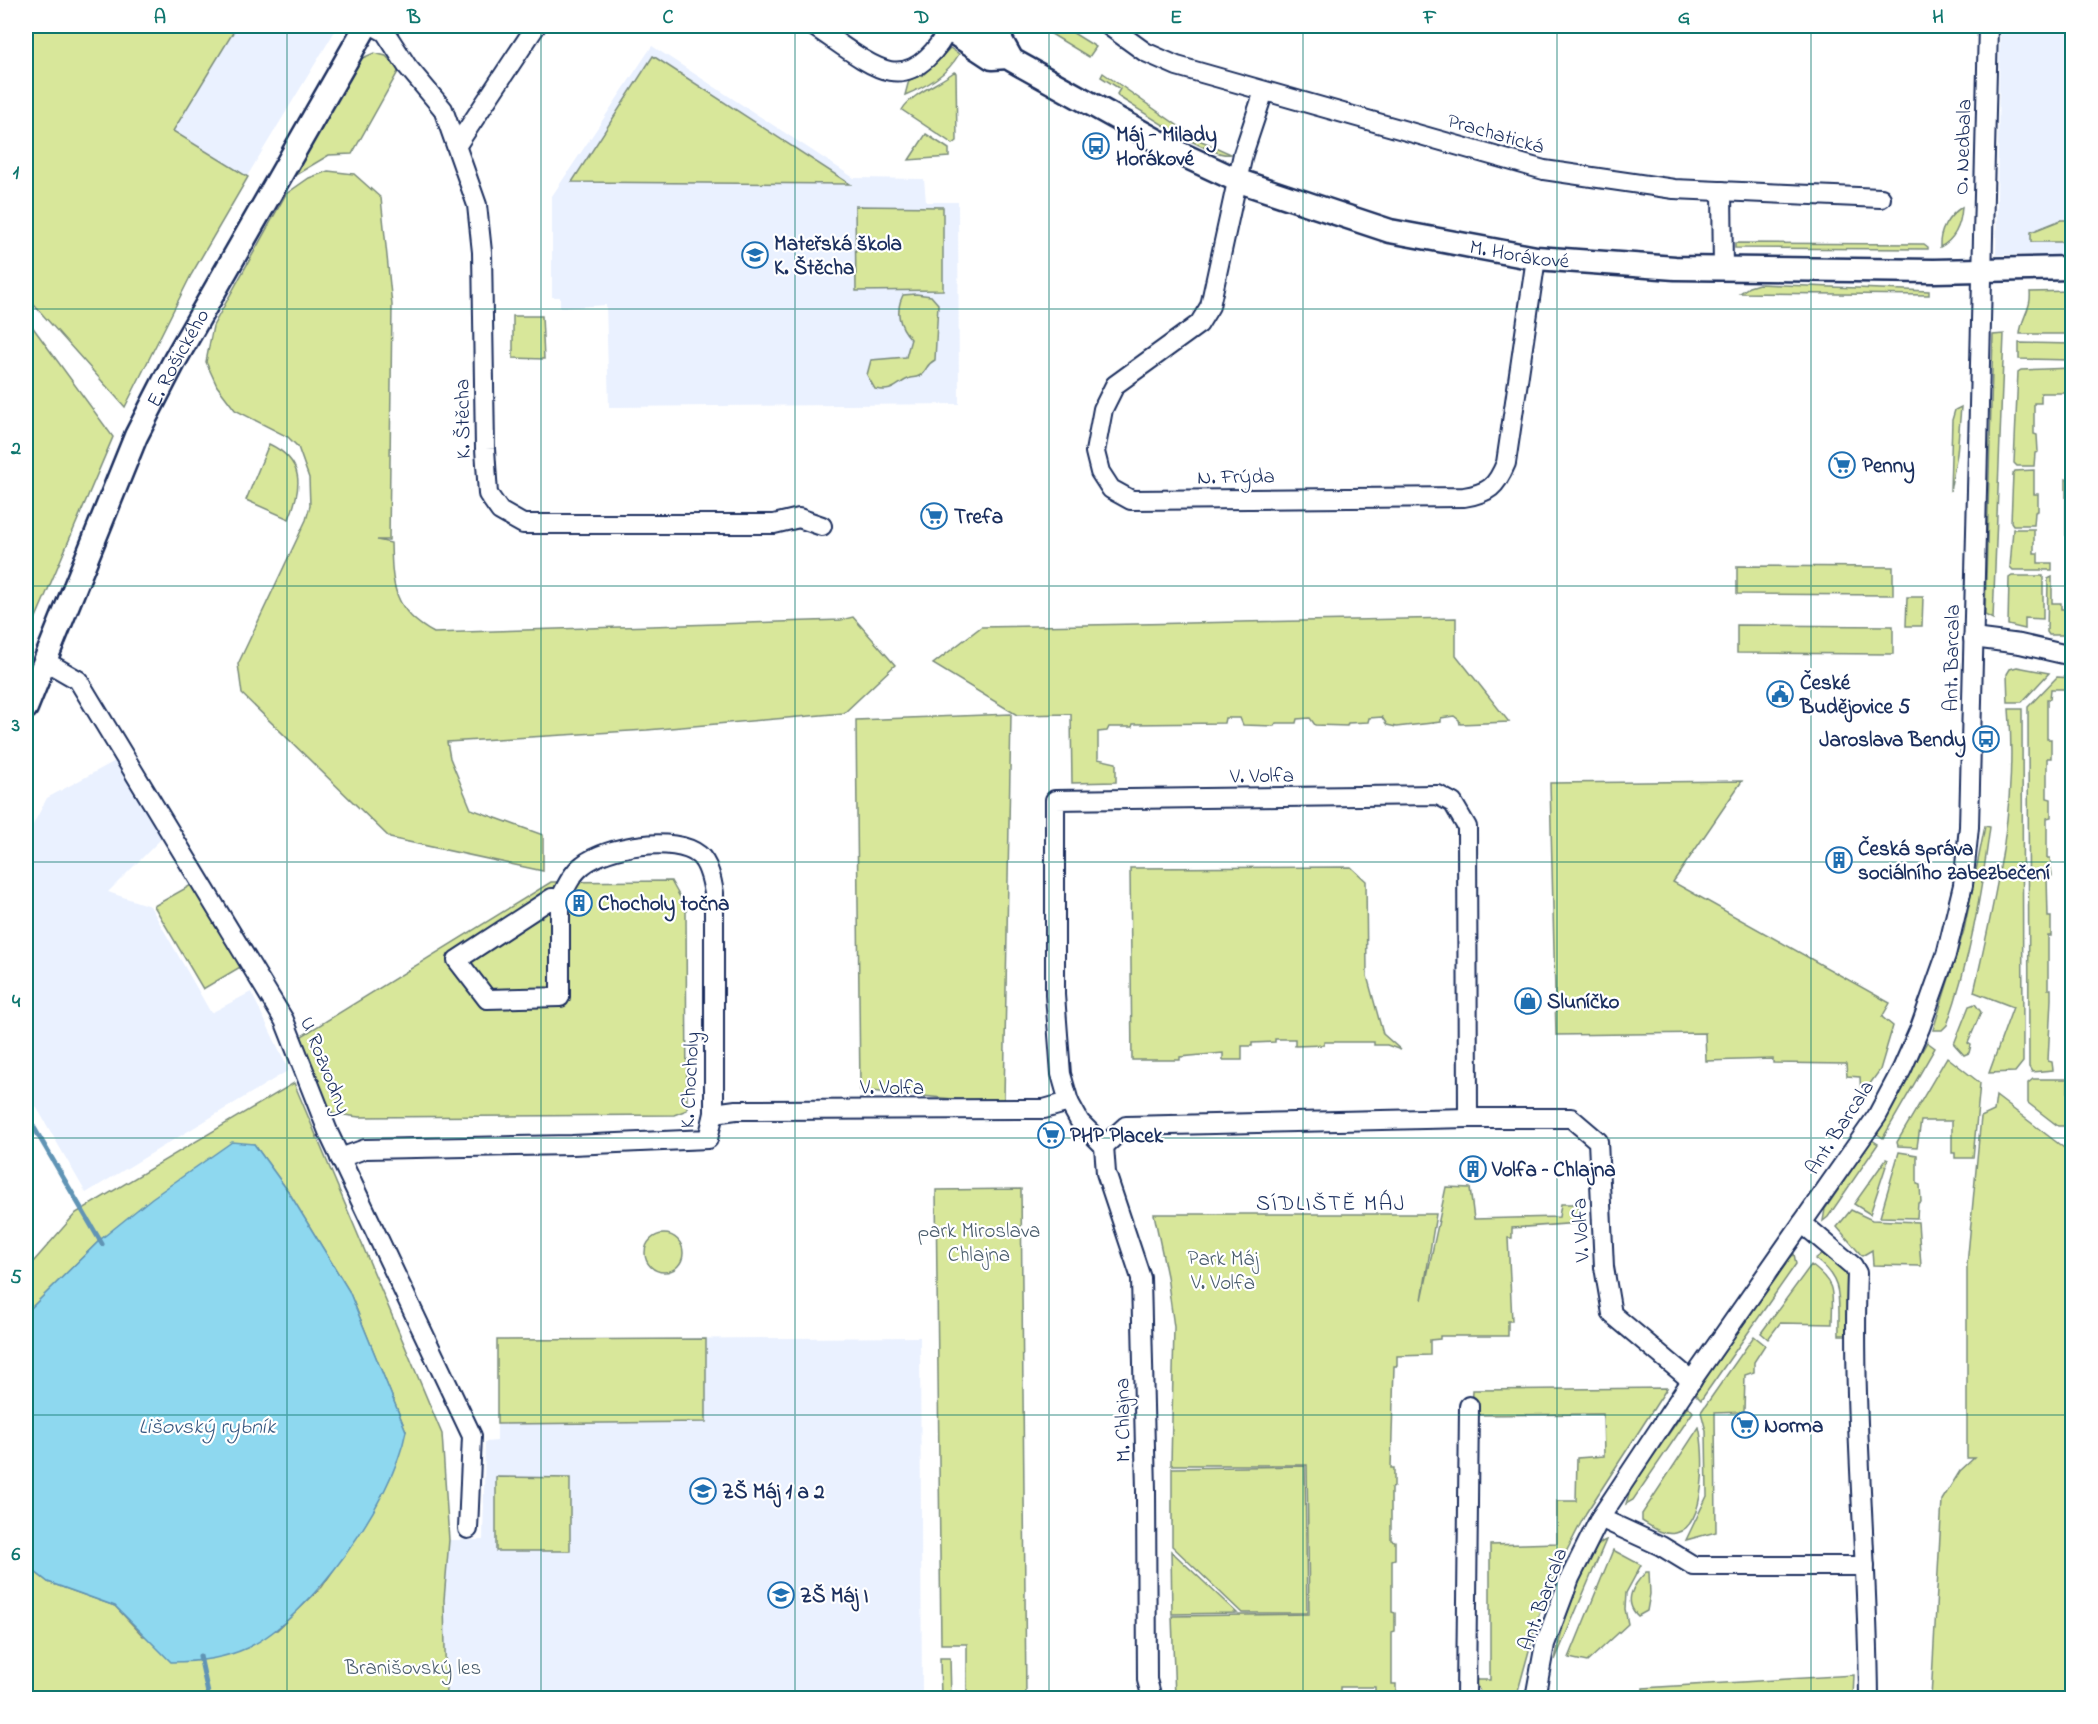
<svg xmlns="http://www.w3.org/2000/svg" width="2098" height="1724" font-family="'Indie Flower',sans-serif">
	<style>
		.built { fill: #eaf1ff }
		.green { fill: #d8e79a; stroke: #7a8b7c; stroke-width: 1.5 }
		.water { fill: #8ed8ef; stroke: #6094b5; stroke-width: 1.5 }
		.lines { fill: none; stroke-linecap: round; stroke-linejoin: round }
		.stream { stroke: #6094b5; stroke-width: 5 }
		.minor-casing { stroke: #1b2f5e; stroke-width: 22 }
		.tertiary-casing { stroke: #1b2f5e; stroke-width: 27 }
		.minor { stroke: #fff; stroke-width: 18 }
		.tertiary { stroke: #fff; stroke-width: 22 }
		.grid { fill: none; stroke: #0f766e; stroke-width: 1.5; stroke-opacity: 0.55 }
		.labels { text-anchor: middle; stroke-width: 4.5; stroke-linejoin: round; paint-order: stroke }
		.street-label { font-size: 21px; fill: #1b2f5e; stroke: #fff }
		.poi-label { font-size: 21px; font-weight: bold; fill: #1b2f5e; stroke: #fff; text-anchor: start }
		.park-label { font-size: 21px; fill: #4a5d6d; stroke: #fff }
		.neighbourhood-label { font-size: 22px; letter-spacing: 1.5px; fill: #1b2f5e; stroke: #fff }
		.water-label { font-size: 22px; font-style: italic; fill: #385982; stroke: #fff }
		.neatline { fill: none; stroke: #0f766e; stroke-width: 2 }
		.grid-label { font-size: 20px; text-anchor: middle; font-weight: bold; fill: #0f766e }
	</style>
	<rect width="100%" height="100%" fill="#fff"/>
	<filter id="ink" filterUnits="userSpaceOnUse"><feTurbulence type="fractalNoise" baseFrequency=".0167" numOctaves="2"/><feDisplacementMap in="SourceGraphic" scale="12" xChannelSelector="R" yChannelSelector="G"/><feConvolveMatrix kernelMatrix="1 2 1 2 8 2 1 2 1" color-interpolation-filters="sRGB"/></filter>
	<g filter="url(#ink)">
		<!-- built -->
		<g class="built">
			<polygon points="234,26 338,26 246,178 169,131"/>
			<polygon points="2000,26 2072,26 2072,255 1996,255"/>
			<polygon points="652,46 854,178 924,179 926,202 958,202 959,404 609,407 606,305 560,308 560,297 552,297 552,196"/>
			<polygon points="117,760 163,837 108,892 150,906 211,1013 251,992 289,1070 86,1193 26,1089 26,838 47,798"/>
			<polygon points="920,1337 922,1698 446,1698 444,1600 449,1540 483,1540 485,1442 497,1441 497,1340"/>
		</g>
		<!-- green -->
		<g class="green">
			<polygon points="26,26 237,26 173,131 248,177 191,275 125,407 26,296"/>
			<polygon points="1038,26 1062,26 1096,47 1089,57"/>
			<path d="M950 48 959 54C947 75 927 86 905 95L909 80 923 75Z"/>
			<polygon points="374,53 386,56 399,70 352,154 329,155 287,180 360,59"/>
			<polygon points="653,56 850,184 572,182"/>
			<path d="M954 72 956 73 957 141 953 144 902 110C910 95 938 84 954 72Z"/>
			<path d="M1103 73 1197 139 1231 154C1211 159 1140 110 1119 97L1117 94 1120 89 1101 77Z"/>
			<polygon points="926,134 949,149 949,157 909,160"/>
			<path d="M328 171 354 174 381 198 392 305 389 540H377L391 543C392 585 393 611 434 633L841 620 853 617 895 665 844 713 647 730 447 742 450 758 471 809 543 835V871L390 838 242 694 238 664 306 520 310 506 309 478 298 447 288 437 235 410 217 386 206 362 213 326 286 194 309 178Z"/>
			<polygon points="855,206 943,207 943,290 856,291"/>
			<path d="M1962 207C1961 224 1956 239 1940 247 1939 231 1948 216 1962 207Z"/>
			<polygon points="2061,220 2072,220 2072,242 2031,242 2031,232"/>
			<polygon points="1735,243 1924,244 1928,247 1928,249 1735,248"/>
			<polygon points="1759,284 1929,291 1929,295 1740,293 1749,287"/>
			<path d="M2072 291V334H2020C2021 318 2032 308 2030 292Z"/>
			<path d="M916 294 931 296 938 304 935 360C927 364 928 367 923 373 919 378 915 377 910 378 895 384 895 393 875 389L867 375 871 360 906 357 911 339C899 326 895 311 903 295Z"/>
			<polygon points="513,316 542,316 544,359 513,358"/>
			<polygon points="26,318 113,437 26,641"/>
			<polygon points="2004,334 1993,619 1985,615 1993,335"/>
			<polygon points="2019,343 2072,344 2072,360 2019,359"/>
			<polygon points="2072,368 2072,393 2041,393 2041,403 2034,403 2034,434 2037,435 2038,452 2035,453 2034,466 2017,466 2014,463 2018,372 2021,370"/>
			<polygon points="1961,407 1957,454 1950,491 1952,420 1955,410"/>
			<path d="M269 444C305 461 302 487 289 519L246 500Z"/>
			<polygon points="2034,470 2034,494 2038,494 2038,511 2035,512 2034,525 2013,525 2011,522 2013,474 2015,471"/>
			<polygon points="2066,479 2072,480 2072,534 2066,535"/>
			<polygon points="2013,529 2034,529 2034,553 2038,553 2038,563 2052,563 2052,570 2013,570 2010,567"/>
			<polygon points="1737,566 1893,567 1893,595 1737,594"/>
			<polygon points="2012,576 2043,576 2043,619 2025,618 2025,629 2008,625 2009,578"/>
			<polygon points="2052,577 2052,603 2061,603 2061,609 2072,609 2072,635 2049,635 2047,632 2048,579"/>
			<polygon points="1907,597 1923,597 1922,626 1906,626"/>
			<polygon points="1456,618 1456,655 1509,722 1460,724 1459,720 1454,716 1441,718 1441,722 1396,727 1387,725 1382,717 1369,718 1368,722 1348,723 1347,726 1315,725 1310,718 1297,719 1296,723 1276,723 1274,726 1243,725 1240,718 1225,718 1224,723 1133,724 1132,727 1109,727 1107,731 1098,732 1098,759 1116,763 1116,782 1072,783 1071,714 1017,715 933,664 981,627"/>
			<polygon points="1737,625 1893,626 1893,654 1737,653"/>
			<polygon points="2017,667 2049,673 2022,702 2008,702 2007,674 2010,669"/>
			<polygon points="2057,677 2072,678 2072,689 2051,689 2050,699 2047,699 2047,739 2051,739 2051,758 2047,758 2047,798 2051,799 2051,817 2047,818 2047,858 2050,858 2052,876 2047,877 2048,917 2051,917 2051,936 2048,936 2048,989 2051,989 2051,999 2048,1061 2052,1062 2053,1070 2032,1072 2029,1067 2028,707"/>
			<path d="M2009 709H2022L2023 1062 2015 1072 1989 1073 2013 1007 1974 992C1995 898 2018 805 2009 709Z"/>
			<polygon points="1011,714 1004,1099 964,1100 860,1090 856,720"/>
			<polygon points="1742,781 1673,882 1890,1003 1882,1017 1893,1026 1880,1070 1861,1096 1860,1077 1847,1076 1846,1064 1773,1063 1773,1059 1706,1061 1705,1033 1556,1035 1550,783"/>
			<path d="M1985 826 1990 827C1981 895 1970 960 1947 1025L1942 1030H1933L1964 930Z"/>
			<polygon points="1351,867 1366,881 1367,976 1383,1034 1401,1050 1387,1045 1374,1045 1374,1042 1324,1042 1324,1045 1295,1046 1295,1039 1275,1039 1275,1042 1252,1043 1252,1046 1242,1046 1242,1060 1223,1060 1223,1053 1180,1057 1180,1060 1132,1060 1130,868"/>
			<polygon points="671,881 686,908 687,1110 674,1115 359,1117 330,1113 297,1039 551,882"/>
			<polygon points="193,884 242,966 203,989 154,906"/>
			<polygon points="1975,1004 1981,1012 1968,1043 1971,1045 1969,1053 1964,1055 1954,1044 1969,1006"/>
			<polygon points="1927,1042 1935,1048 1883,1138 1876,1133"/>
			<polygon points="1947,1057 1980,1083 1973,1158 1955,1158 1955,1153 1952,1153 1952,1121 1921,1121 1917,1147 1898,1146 1897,1142"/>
			<polygon points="2033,1079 2068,1079 2068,1104 2072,1105 2072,1126 2058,1126 2028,1103 2028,1083"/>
			<polygon points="294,1083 442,1434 449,1540 444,1600 446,1698 26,1698 26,1565 48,1582 115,1606 143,1636 277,1630 322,1587 368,1519 406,1431 349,1291 288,1191 254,1144 101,1239 26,1313 26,1270 76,1213"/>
			<polygon points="1996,1096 2072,1154 2072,1698 1931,1698 1942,1500 1960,1471 1974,1458 1967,1458 1967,1265 1981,1117 1994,1111"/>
			<polygon points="1872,1140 1878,1144 1828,1217 1823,1221 1825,1209"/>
			<polygon points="1899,1152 1917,1155 1917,1184 1920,1185 1921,1202 1918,1203 1917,1218 1880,1217"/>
			<polygon points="1886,1159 1888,1160 1870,1214 1854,1204"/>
			<polygon points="1446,1187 1470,1188 1474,1219 1559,1217 1561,1204 1577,1204 1579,1223 1512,1228 1512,1238 1508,1238 1512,1321 1508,1321 1508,1336 1440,1336 1440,1339 1430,1340 1430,1355 1397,1356 1397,1366 1394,1366 1391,1468 1394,1468 1394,1487 1391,1488 1391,1540 1395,1541 1395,1559 1392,1560 1392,1612 1395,1613 1395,1631 1392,1632 1392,1684 1396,1684 1396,1694 1435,1693 1435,1698 1375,1698 1375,1687 1340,1687 1340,1698 1175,1698 1172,1616 1309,1614 1307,1465 1171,1465 1174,1327 1167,1276 1154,1214 1436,1214 1422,1300"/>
			<polygon points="1021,1189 1026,1698 967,1698 967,1644 941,1644 936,1190"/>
			<polygon points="1851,1210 1872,1220 1918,1222 1921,1266 1873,1265 1872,1250 1862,1256 1837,1227"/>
			<circle cx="664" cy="1253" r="19"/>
			<polygon points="1794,1254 1796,1264 1701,1400 1695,1394 1784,1264"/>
			<path d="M1822 1254 1848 1272 1850 1281V1335H1839C1838 1300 1845 1281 1815 1259Z"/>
			<path d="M1811 1265C1838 1285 1832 1294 1832 1324L1780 1323 1768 1339 1761 1333Z"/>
			<polygon points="1754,1336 1765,1345 1754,1362 1754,1372 1745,1375 1744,1412 1715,1413 1716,1532 1686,1540 1707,1496 1706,1431 1701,1412"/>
			<polygon points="706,1339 706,1422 497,1424 497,1340"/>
			<polygon points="1667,1388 1586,1513 1561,1562 1541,1607 1516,1698 1483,1698 1474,1680 1490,1680 1490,1545 1557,1543 1557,1501 1576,1501 1577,1458 1604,1456 1603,1414 1472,1415 1473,1390"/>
			<polygon points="1688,1406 1693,1412 1633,1500 1626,1504 1631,1488"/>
			<path d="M1699 1427C1705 1451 1707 1526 1676 1533 1663 1536 1652 1527 1642 1521V1514Z"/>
			<polygon points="1305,1466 1307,1613 1242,1613 1172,1546 1172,1468"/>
			<polygon points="496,1477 570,1478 570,1551 496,1551"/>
			<path d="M1606 1540 1555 1660C1559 1637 1584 1546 1606 1540Z"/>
			<polygon points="1613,1550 1641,1565 1626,1593 1625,1609 1628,1624 1587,1662 1569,1658"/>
			<polygon points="1171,1551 1237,1613 1172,1614"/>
			<path d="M1646 1572H1649L1650 1594 1647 1611 1638 1616C1622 1601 1634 1584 1646 1572Z"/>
			<polygon points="940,1658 950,1658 951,1698 941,1698"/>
			<polygon points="1854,1675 1853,1698 1643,1698 1643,1688"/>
		</g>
		<!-- water -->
		<path class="water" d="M232 1142 254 1144 288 1191 349 1291 406 1431C393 1500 312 1617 247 1648 223 1659 197 1662 171 1662L115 1606 48 1582 26 1565V1313L101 1239 152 1198Z"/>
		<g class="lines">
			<!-- stream -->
			<g class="stream">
				<polyline points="26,1114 102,1244"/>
				<polyline points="200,1656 209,1698"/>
			</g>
			<!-- minor casing -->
			<g class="minor-casing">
				<g id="minor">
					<polyline points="374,26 385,32 407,66 443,109 477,205 482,252 485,449 488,494 500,511 523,524 774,524 799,518 822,526"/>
					<path d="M813 26C833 38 867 67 890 71 918 76 940 47 949 26"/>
					<polyline points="1109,26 1145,52 1177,66 1544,170 1674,189 1881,198"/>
					<path d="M1264 91 1243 154 1210 306 1199 324 1115 385 1103 409 1095 452 1100 472 1111 489 1131 500 1464 497C1489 493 1496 487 1506 463L1536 258"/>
					<polyline points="457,145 536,26"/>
					<polyline points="1722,191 1723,269"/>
					<polyline points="1973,638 2020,644 2072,656"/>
					<polyline points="45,661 78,680 284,1020 329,1134 472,1436 468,1529"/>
					<polygon points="552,898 560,899 560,997 487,999 457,960"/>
					<polyline points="714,1113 736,1110 1020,1109 1044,1109 1069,1102"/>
					<polyline points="1104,1146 1080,1122 1069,1102 1061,1074 1055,995 1055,800 1438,795 1453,803 1467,827 1468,1118"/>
					<polyline points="1104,1146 1126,1126 1468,1118 1571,1118 1598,1141 1604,1267 1612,1314 1692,1381"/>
					<polyline points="1104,1146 1106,1173 1141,1278 1146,1491 1147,1680 1152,1698"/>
					<path d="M340 1158 365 1149 572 1145 708 1139 714 1113V893C712 881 709 864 699 855 675 835 606 846 583 865 572 873 566 887 560 899"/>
					<path d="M1802 1223 1853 1266 1857 1273C1852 1415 1868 1557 1869 1698"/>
					<polyline points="1600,1518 1661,1546 1694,1566 1865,1566"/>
					<polyline points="1466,1698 1469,1406"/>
					<polyline points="1535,1698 1545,1644 1570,1578 1600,1518 1683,1393 1877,1116 1902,1069 1920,1028 1946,955 1963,885 1969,827 1988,26"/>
				</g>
			</g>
			<!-- tertiary casing -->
			<g class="tertiary-casing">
				<g id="tertiary">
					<polyline points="954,26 954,33 992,58 1008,57"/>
					<path id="s1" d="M975 26 1002 42 1012 60 1181 154 1239 181 1390 231 1536 258 1675 268 1934 271 2072 268"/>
					<path id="s2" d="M26 708 136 436 175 360 366 26"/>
				</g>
			</g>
			<!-- minor -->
			<use href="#minor" class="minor"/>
			<!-- tertiary -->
			<use href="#tertiary" class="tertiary"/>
		</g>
	</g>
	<!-- grid -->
	<path class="grid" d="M287 26V1698M541 26V1698M795 26V1698M1049 26V1698M1303 26V1698M1557 26V1698M1811 26V1698M26 309H2072M26 586H2072M26 862H2072M26 1138H2072M26 1415H2072"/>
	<!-- icons -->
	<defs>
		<g id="bus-ring" transform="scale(1.35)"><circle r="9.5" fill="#fff" stroke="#1f6fb2" stroke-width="1.5"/><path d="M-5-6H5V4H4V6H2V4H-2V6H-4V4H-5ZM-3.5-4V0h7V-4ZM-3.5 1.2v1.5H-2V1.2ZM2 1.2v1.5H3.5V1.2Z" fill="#1f6fb2"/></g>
		<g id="school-ring" transform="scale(1.35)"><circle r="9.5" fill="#fff" stroke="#1f6fb2" stroke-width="1.5"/><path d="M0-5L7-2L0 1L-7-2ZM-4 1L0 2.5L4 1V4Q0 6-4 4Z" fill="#1f6fb2"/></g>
		<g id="supermarket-ring" transform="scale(1.35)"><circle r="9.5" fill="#fff" stroke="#1f6fb2" stroke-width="1.5"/><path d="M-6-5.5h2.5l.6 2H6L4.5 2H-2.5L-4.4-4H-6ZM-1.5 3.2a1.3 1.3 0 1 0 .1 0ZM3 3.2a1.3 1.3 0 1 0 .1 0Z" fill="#1f6fb2"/></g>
		<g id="civic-ring" transform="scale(1.35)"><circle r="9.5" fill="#fff" stroke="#1f6fb2" stroke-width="1.5"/><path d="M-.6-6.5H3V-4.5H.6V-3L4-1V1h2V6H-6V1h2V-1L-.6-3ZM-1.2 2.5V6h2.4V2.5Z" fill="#1f6fb2"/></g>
		<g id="building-ring" transform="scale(1.35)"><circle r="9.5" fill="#fff" stroke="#1f6fb2" stroke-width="1.5"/><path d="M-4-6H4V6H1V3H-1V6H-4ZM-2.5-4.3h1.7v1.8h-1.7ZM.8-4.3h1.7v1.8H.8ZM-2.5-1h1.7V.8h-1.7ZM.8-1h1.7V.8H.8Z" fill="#1f6fb2"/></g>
		<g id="shop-ring" transform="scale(1.35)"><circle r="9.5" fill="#fff" stroke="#1f6fb2" stroke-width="1.5"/><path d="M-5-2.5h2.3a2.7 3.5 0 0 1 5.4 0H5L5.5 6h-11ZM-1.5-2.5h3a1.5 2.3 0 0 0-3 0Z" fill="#1f6fb2"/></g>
	</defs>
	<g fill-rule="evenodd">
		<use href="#bus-ring" x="1096" y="146"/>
		<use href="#school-ring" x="755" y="255"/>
		<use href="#supermarket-ring" x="1842" y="465"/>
		<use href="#supermarket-ring" x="934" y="516"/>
		<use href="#civic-ring" x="1780" y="694"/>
		<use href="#bus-ring" x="1986" y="739"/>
		<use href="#building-ring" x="1839" y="860"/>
		<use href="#building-ring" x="579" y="903"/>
		<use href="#shop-ring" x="1528" y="1001"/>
		<use href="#supermarket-ring" x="1051" y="1135"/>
		<use href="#building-ring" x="1473" y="1169"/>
		<use href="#supermarket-ring" x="1745" y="1425"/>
		<use href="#school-ring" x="703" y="1491"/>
		<use href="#school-ring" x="781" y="1595"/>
	</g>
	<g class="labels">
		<!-- street labels -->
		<g class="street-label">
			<text transform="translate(1496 133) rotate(16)" y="7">Prachatická</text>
			<text transform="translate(1962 147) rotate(-88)" y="7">O. Nedbala</text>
			<text dy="7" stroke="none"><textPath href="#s1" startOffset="600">M. Horákové</textPath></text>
			<text dy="7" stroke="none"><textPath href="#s2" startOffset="382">E. Rošického</textPath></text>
			<text transform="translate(462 419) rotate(-91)" y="7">K. Štěcha</text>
			<text transform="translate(1236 476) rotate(-1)" y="7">N. Frýda</text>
			<text transform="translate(1951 658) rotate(-89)" y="7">Ant. Barcala</text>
			<text transform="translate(1262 775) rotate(-1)" y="7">V. Volfa</text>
			<text transform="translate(326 1065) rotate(68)" y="7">U Rozvodny</text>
			<text transform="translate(689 1080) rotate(-87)" y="7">K. Chocholy</text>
			<text x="892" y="1094">V. Volfa</text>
			<text transform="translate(1839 1127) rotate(-57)" y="7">Ant. Barcala</text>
			<text transform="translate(1580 1230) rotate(-93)" y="7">V. Volfa</text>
			<text transform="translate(1122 1420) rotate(-91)" y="7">M. Chlajna</text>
			<text transform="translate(1542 1599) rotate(-70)" y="7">Ant. Barcala</text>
		</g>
		<!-- poi labels -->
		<g class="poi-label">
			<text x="1116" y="141">Máj - Milady<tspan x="1116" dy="24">Horákové</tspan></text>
			<text x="774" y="250">Mateřská škola<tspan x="774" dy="24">K. Štěcha</tspan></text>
			<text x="1862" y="472">Penny</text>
			<text x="954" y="523">Trefa</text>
			<text x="1800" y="689">České<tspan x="1800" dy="24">Budějovice 5</tspan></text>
			<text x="1966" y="746" text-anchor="end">Jaroslava Bendy</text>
			<text x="1858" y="855">Česká správa<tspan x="1858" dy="24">sociálního zabezbečení</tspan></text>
			<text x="598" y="910">Chocholy točna</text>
			<text x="1547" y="1008">Sluníčko</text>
			<text x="1070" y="1142">PHP Placek</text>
			<text x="1492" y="1176">Volfa – Chlajna</text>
			<text x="1764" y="1432">Norma</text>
			<text x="722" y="1498">ZŠ Máj 1 a 2</text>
			<text x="800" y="1602">ZŠ Máj I</text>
		</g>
		<!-- park labels -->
		<g class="park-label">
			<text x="979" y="1237">park Miroslava<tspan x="979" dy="24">Chlajna</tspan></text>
			<text x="1223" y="1265">Park Máj<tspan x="1223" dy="24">V. Volfa</tspan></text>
			<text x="413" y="1674">Branišovský les</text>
		</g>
		<!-- neighbourhood labels -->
		<g class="neighbourhood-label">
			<text x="1331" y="1210">SÍDLIŠTĚ MÁJ</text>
		</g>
		<!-- water labels -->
		<g class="water-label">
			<text x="207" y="1433">Lišovský rybník</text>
		</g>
	</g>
	<!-- margin -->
	<rect width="2098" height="1724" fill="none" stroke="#fff" stroke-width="66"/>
	<rect x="33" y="33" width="2032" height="1658" class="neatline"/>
	<g class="grid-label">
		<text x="160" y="23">A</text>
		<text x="414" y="23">B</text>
		<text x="668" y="23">C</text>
		<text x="922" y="23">D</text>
		<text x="1176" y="23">E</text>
		<text x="1430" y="23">F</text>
		<text x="1684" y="23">G</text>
		<text x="1938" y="23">H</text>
		<text x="16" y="178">1</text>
		<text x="16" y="454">2</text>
		<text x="16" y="731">3</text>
		<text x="16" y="1007">4</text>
		<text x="16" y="1283">5</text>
		<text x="16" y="1560">6</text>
	</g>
</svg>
